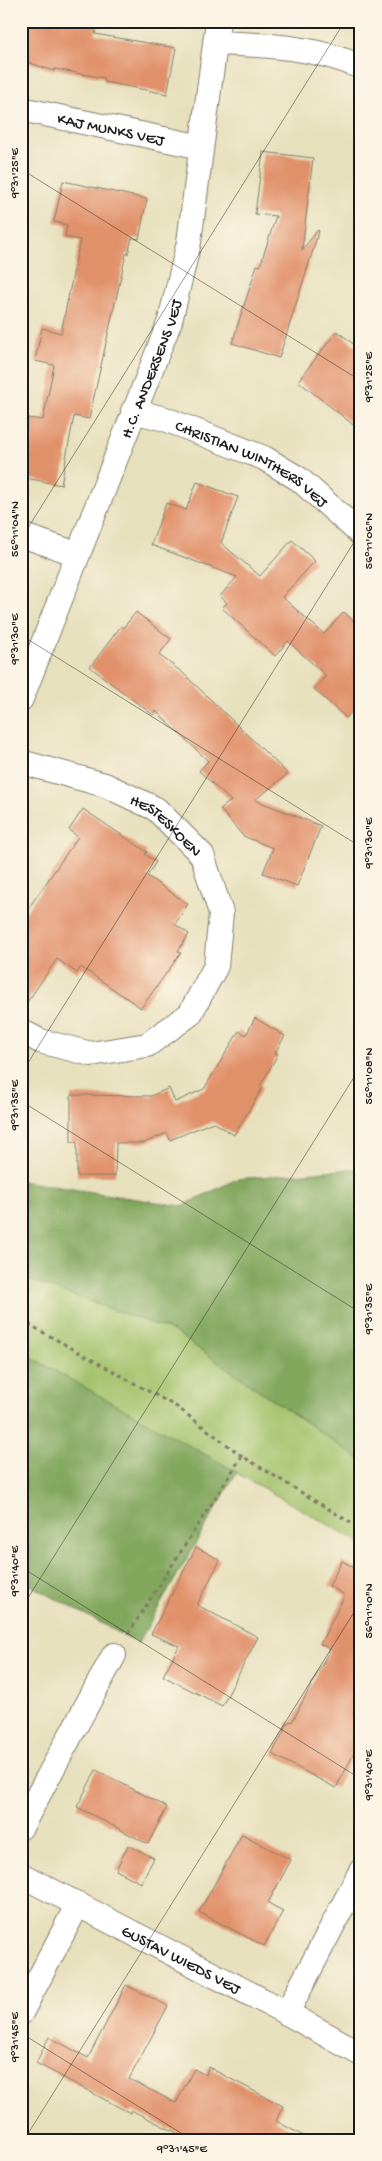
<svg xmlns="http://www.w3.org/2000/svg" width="382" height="2161" font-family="'Gochi Hand',sans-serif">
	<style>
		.green { fill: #a2c169; stroke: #5f6e42 }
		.forest { fill: #81a75d; stroke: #4e623c }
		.building { fill: #e1916b }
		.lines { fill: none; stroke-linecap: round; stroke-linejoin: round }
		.minor-casing { stroke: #827e6c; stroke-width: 26 }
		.path { stroke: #827e6c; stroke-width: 3; stroke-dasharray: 4 4; stroke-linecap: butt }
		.minor { stroke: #fff; stroke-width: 24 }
		.ticks { fill: none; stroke: #1c1c1c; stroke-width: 1; stroke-opacity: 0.45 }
		.labels { text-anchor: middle; stroke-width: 4; stroke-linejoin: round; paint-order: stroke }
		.street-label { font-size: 16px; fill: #1c1c1c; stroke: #fcf5e5 }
		.neatline { fill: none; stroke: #1c1c1c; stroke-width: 2 }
		.ticks-label { font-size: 12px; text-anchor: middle; fill: #1c1c1c }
	</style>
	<rect width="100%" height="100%" fill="#fcf5e5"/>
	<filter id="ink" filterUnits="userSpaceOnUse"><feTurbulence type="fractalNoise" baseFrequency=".02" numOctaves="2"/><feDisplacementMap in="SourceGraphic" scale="10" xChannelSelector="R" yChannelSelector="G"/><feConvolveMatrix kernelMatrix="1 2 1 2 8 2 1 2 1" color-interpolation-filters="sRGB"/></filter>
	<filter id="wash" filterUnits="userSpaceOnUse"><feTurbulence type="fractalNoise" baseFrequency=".0096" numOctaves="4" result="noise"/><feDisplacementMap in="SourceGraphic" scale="20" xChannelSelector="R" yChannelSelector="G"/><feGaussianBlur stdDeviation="1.12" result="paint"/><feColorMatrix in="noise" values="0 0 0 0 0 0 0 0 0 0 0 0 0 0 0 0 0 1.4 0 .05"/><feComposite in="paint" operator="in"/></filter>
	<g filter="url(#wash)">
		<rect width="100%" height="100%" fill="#e7e0bd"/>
		<!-- green -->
		<polygon class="green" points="21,1277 173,1331 361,1460 361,1543 21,1352"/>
		<!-- forest -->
		<g class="forest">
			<polygon points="361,1168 361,1460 173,1331 21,1277 21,1181 182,1206 237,1179"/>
			<polygon points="21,1352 237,1472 138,1643 21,1580"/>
		</g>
		<g id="blocks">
			<!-- building -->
			<g class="building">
				<polygon points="21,21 99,21 95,34 176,48 167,94 104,82 104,78 55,69 54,71 21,60"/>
				<polygon points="263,152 313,158 302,250 318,230 319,231 279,358 232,343 257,265 260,266 276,216 255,214"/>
				<polygon points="63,181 147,199 139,239 132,238 128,254 126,254 89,419 74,416 61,485 21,477 21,434 25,434 28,418 43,420 54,365 35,361 42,328 61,333 80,240 65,237 67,225 54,222"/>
				<polygon points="337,331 361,350 361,431 298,381"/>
				<polygon points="197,482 238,497 221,543 260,576 292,540 315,561 282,597 324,634 344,612 361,628 361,702 346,718 314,689 326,676 288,641 275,656 222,608 227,603 220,596 237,577 151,545 166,503 186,510"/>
				<polygon points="136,612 171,639 159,655 183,673 288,774 255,800 321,826 297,886 263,873 273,848 243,836 220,809 231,801 199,771 208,761 156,711 153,715 90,667 121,626 123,628"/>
				<polygon points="83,809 147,852 145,854 156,862 147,876 188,904 175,924 189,934 178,951 181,953 141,1008 81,967 77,973 57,959 21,1011 21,919 78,837 69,830"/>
				<polygon points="255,1018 285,1036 275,1053 278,1054 260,1086 263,1087 234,1135 213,1122 170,1140 167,1133 144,1143 116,1143 115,1176 77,1176 77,1142 71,1142 71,1095 151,1096 169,1088 175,1102 204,1089 239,1031 246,1035"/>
				<polygon points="196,1547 220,1560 197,1605 258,1637 222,1706 163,1676 179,1646 151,1634"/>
				<polygon points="342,1561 358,1570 361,1565 361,1740 336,1788 272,1754 289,1721 292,1722 330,1649 320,1644 345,1595 329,1586"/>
				<polygon points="96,1770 167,1807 148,1844 77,1807"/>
				<polygon points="242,1834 291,1860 268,1903 283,1911 264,1946 199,1912"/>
				<polygon points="128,1845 154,1858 141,1883 116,1870"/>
				<polygon points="126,1985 168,2006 129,2079 176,2103 194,2069 206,2075 208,2067 283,2106 276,2121 311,2140 173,2140 177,2133 131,2110 130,2113 36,2063 49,2037 88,2058"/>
			</g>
		</g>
	</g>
	<g filter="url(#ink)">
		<use href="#blocks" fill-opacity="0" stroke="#827e6c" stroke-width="1"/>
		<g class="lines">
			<!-- minor casing -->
			<g class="minor-casing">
				<g id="minor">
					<path d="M215 43C265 45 314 46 361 67"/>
					<path id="s1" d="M21 109 192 145 201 149"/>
					<path id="s2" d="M133 411 165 419 264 458 299 479 361 534"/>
					<polyline points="21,535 77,554"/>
					<path id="s3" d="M21 699 170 321 189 242 218 21"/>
					<path id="s4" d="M21 762 105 785 156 809 202 855 221 913 216 966 190 1014 147 1045 91 1054 40 1041 21 1031"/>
					<polyline points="21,1827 114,1655"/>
					<path id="s5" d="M21 1875 287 2013 361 2054"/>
					<polyline points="21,2013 78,1904"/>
					<polyline points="287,2013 361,1871"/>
				</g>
			</g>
			<!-- path -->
			<g class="path">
				<polyline points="21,1320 177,1407 242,1456 361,1529"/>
				<polyline points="128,1634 242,1456"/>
			</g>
			<!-- minor -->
			<use href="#minor" class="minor"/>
		</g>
	</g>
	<!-- ticks -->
	<path class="ticks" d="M21 169 361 381M21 539 345 21M21 635 361 847M21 1074 361 531M21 1101 361 1313M21 1567 361 1779M21 1609 361 1066M21 2033 192 2140M24 2140 361 1601M359 2140 361 2136"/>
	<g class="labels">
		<!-- street labels -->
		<g class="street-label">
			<text dy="6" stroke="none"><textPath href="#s1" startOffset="92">KAJ MUNKS VEJ</textPath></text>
			<text dy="6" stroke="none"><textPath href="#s3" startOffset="355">H.C. ANDERSENS VEJ</textPath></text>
			<text dy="6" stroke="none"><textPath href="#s2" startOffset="131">CHRISTIAN WINTHERS VEJ</textPath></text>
			<text dy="6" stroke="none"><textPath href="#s4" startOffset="161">HESTESKOEN</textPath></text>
			<text dy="6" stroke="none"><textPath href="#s5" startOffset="181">GUSTAV WIEDS VEJ</textPath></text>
		</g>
	</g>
	<!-- margin -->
	<rect width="382" height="2161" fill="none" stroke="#fcf5e5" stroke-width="55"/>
	<rect x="28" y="28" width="326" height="2106" class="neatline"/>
	<g class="ticks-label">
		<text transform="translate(14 173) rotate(-90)" y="4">9°31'25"E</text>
		<text transform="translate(368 377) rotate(-90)" y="4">9°31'25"E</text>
		<text transform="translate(14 529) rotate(-90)" y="4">56°11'04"N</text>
		<text transform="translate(368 541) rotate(-90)" y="4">56°11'06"N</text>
		<text transform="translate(14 639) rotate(-90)" y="4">9°31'30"E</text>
		<text transform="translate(368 843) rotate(-90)" y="4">9°31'30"E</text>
		<text transform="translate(368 1076) rotate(-90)" y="4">56°11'08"N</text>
		<text transform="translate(14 1105) rotate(-90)" y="4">9°31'35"E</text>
		<text transform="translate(368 1309) rotate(-90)" y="4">9°31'35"E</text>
		<text transform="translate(14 1571) rotate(-90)" y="4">9°31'40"E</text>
		<text transform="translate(368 1611) rotate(-90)" y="4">56°11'10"N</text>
		<text transform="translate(368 1775) rotate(-90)" y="4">9°31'40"E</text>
		<text transform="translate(14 2037) rotate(-90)" y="4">9°31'45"E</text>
		<text x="182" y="2152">9°31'45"E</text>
	</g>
</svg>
